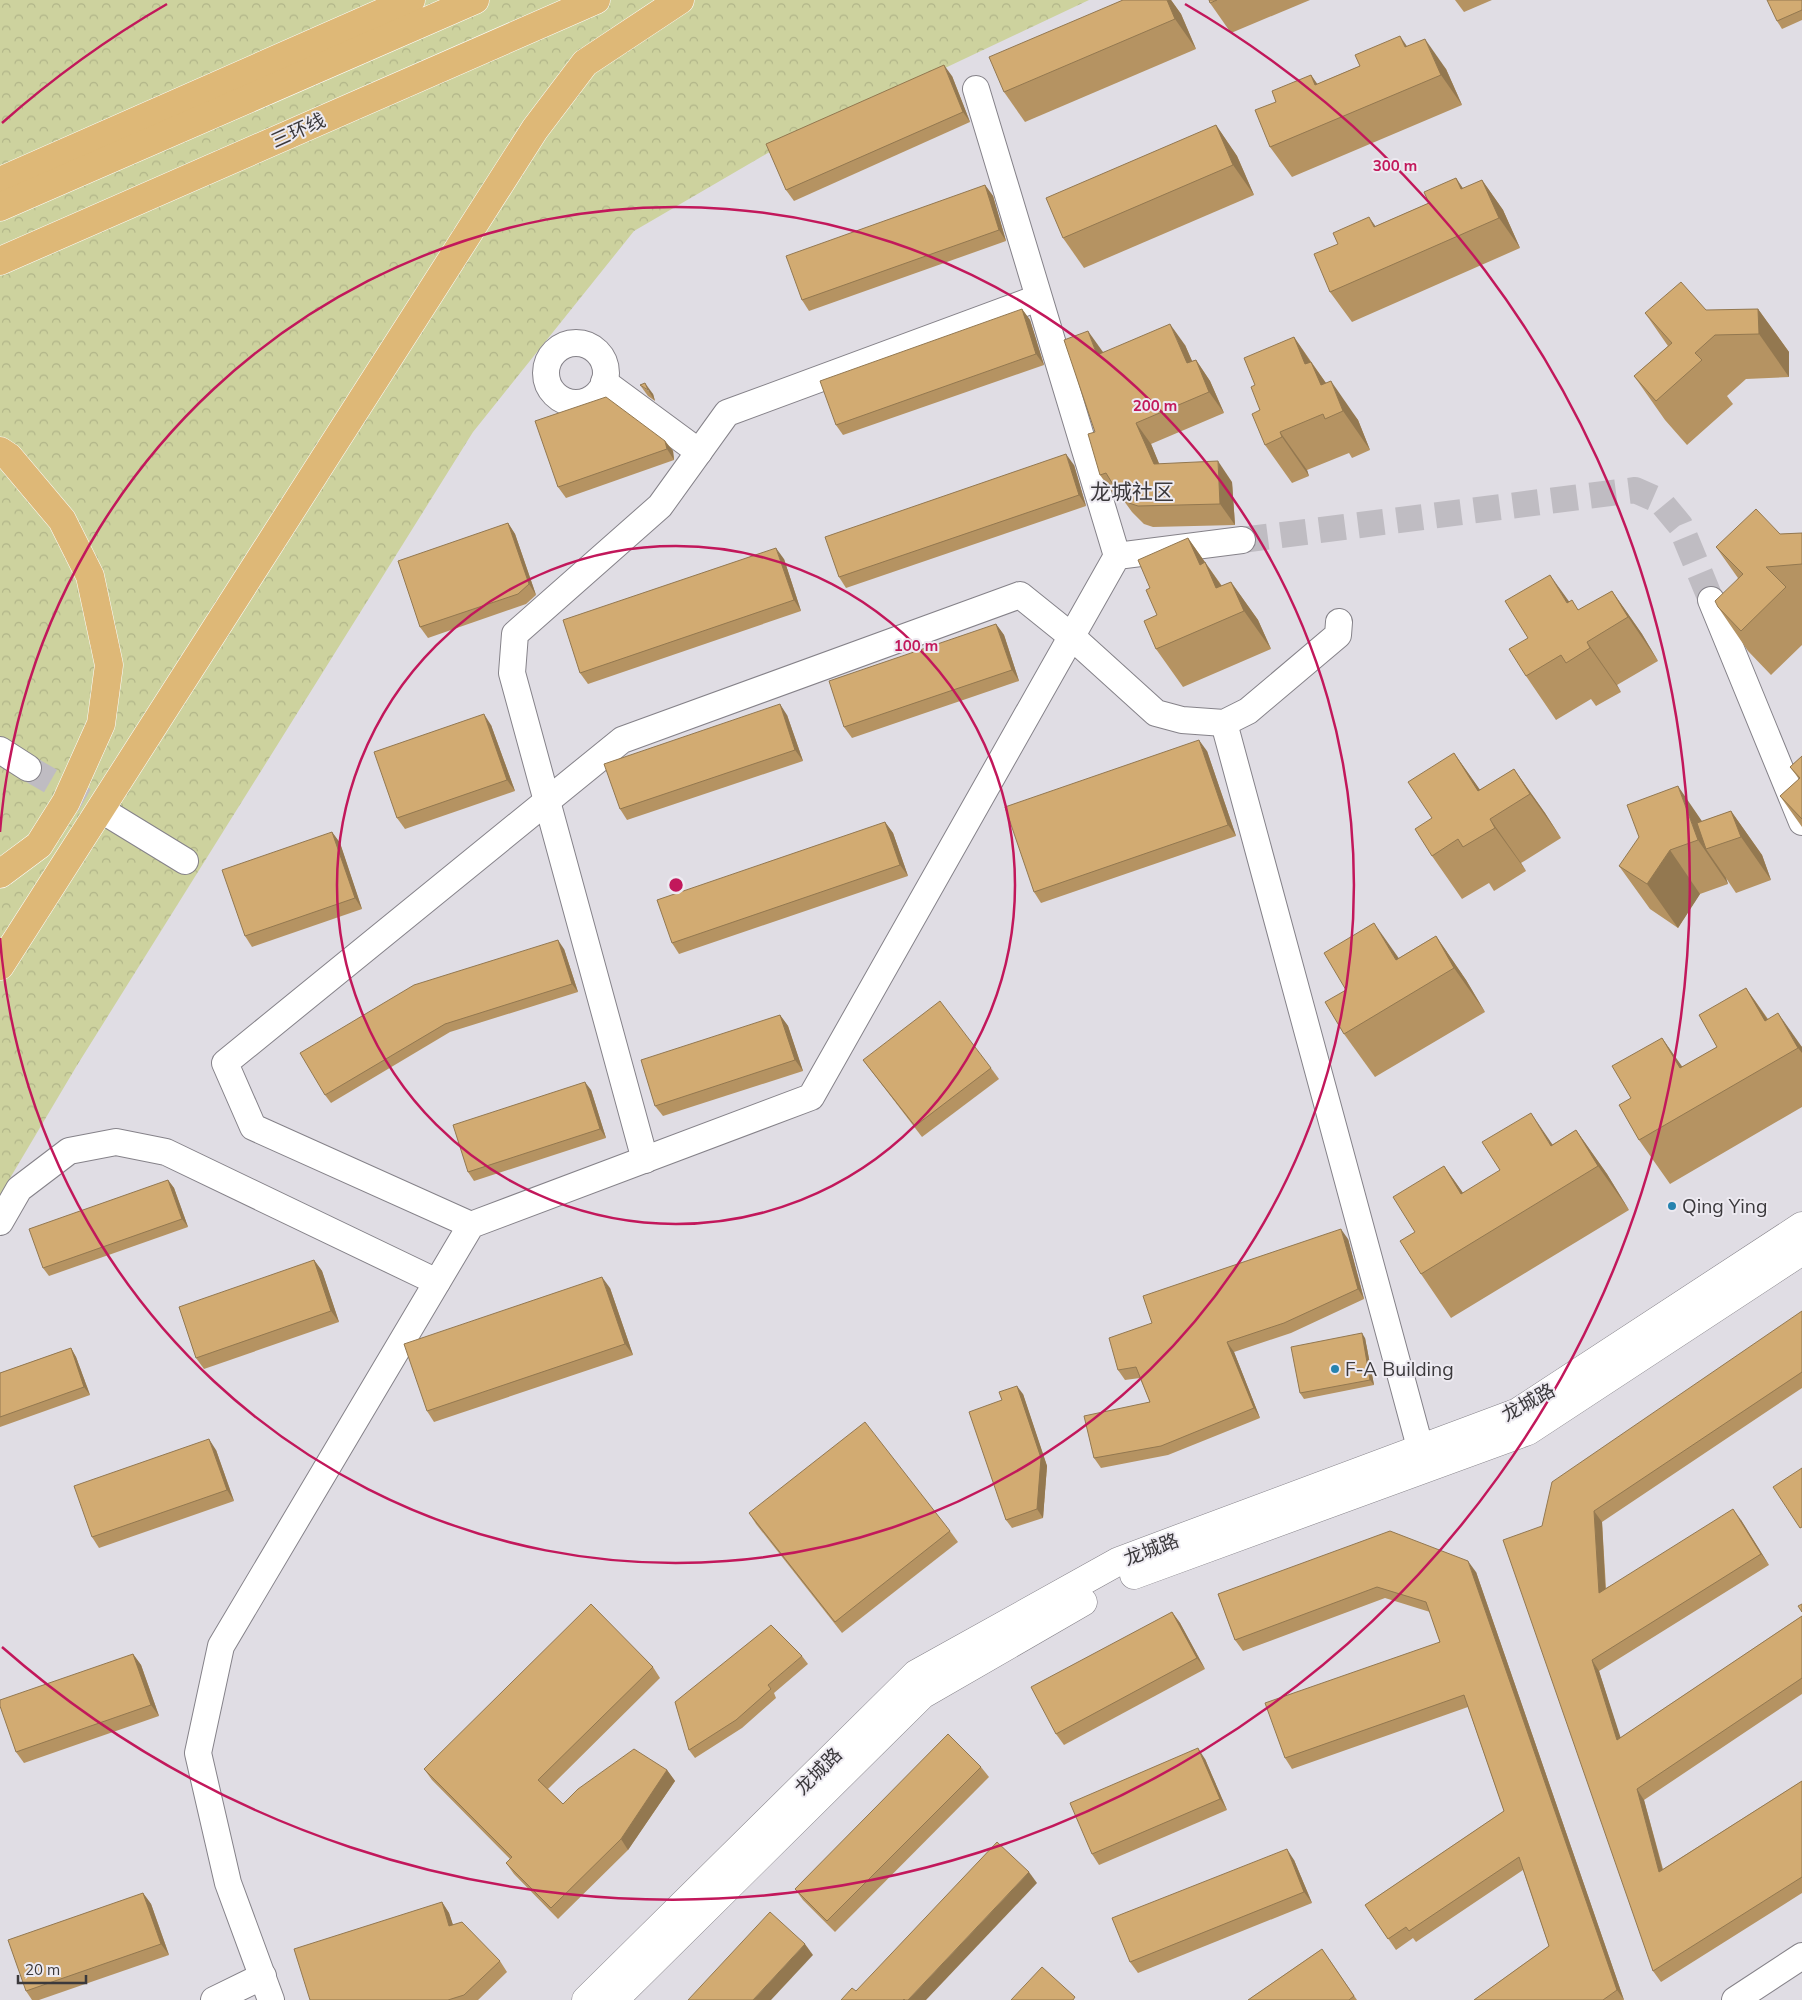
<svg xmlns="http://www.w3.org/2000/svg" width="1802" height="2000" font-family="Mulish,'Noto Sans SC',sans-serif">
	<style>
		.forest { fill: url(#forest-crowns) }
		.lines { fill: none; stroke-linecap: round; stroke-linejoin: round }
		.minor-tunnel { stroke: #bfbcc2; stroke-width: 26; stroke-dasharray: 26 13; stroke-linecap: butt }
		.minor-casing { stroke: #858289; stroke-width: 28 }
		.tertiary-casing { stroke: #858289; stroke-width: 29 }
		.trunk-casing { stroke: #fff; stroke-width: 29 }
		.minor { stroke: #fff; stroke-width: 26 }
		.tertiary { stroke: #fff; stroke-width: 28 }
		.trunk { stroke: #deb877; stroke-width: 28 }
		.wall { fill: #b59362 }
		.shaded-wall { fill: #937850 }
		.building { fill: #d2ab72; stroke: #937850 }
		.ring { fill: none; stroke: #c2185b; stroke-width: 2.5 }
		.poi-dot { fill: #2683af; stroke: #edeaf1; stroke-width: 2 }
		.labels { text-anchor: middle; stroke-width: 4; stroke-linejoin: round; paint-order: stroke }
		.street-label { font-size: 19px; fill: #3b393c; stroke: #edeaf1 }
		.poi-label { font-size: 19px; fill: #3b393c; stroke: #edeaf1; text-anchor: start }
		.quarter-label { font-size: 21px; fill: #3b393c; stroke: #edeaf1 }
		.centre { fill: #c2185b; stroke: #edeaf1; stroke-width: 2.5 }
		.ring-label { font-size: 15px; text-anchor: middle; font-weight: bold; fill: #c2185b; stroke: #edeaf1; stroke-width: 4; stroke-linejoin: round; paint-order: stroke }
	</style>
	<defs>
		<pattern id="forest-crowns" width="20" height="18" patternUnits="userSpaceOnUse" patternTransform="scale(1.25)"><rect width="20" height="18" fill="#cdd29e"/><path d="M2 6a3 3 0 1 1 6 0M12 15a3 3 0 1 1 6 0" fill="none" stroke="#b1b589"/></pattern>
	</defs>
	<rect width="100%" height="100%" fill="#e0dde4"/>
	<!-- forest -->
	<polygon class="forest" points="0,0 1089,0 780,146 634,231 473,432 76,1067 0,1195"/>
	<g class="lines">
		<!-- minor-tunnel -->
		<g class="minor-tunnel">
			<polyline points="1242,540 1635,490 1660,501 1680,525 1711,600"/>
			<polyline points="28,768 113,817"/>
		</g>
		<!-- minor casing -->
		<g class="minor-casing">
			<g id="minor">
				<polyline points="976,89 1117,556"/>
				<circle cx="576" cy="373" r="30"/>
				<polyline points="604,382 699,452"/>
				<polyline points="1711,600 1802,822"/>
				<polyline points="1224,723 1420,1447"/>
				<polyline points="0,750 28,768"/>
				<polyline points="113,817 185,861"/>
				<polyline points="645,1160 512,673 515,634 660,506 727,413 1038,298"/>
				<polyline points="0,1222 19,1189 69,1151 116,1142 166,1152 437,1282"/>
				<polyline points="471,1225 253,1127 225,1063 622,740 1020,595 1071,636 1156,713 1182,720 1224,723 1248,711 1338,635 1339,622"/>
				<polyline points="214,2000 263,1976"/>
				<polyline points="271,2000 228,1883 198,1753 221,1646 471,1225 811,1097 1117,556 1242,540"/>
				<polyline points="1735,2000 1802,1956"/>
			</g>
		</g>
		<!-- tertiary casing -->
		<g class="tertiary-casing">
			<g id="tertiary">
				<polyline points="1134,1575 1528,1431 1802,1251"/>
				<polyline points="586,2000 916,1674 1119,1561 1518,1412 1802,1226"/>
				<polyline points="614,2000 922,1695 1083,1602"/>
			</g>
		</g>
		<!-- trunk casing -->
		<g class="trunk-casing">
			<g id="trunk">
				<polyline points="0,181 411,0"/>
				<polyline points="0,207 475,0"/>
				<polyline points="0,261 596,0"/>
				<polyline points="0,451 9,457 62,520 90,576 109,665 101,724 66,802 39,845 0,874"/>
				<polyline points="0,966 535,129 585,63 680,0"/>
			</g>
		</g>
		<!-- minor -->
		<use href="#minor" class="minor"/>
		<!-- tertiary -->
		<use href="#tertiary" class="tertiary"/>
		<!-- trunk -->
		<use href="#trunk" class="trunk"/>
	</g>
	<!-- wall -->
	<g class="wall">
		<polygon points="1167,0 1171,0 1181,14 1196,49 1025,122 1004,92"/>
		<polygon points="1217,0 1310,0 1231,33 1210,3"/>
		<polygon points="1455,0 1492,0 1464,12"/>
		<polygon points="1802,0 1802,20 1782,29 1777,21"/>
		<polygon points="1407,46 1446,69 1462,105 1292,177 1270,147 1276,102 1311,75 1317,84"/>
		<polygon points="952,76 970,122 794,201 786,190"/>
		<polygon points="1216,125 1237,156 1254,195 1084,268 1063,238"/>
		<polygon points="1456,178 1463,189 1482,180 1503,210 1520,248 1352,322 1330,292 1376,226 1429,203"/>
		<polygon points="985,185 993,196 1006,241 809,311 802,300"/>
		<polygon points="1022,309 1030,320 1044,365 843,435 836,425"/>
		<polygon points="1758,309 1789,352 1789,377 1746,379 1727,396 1733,404 1687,445 1665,420 1634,376 1668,346 1645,313"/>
		<polygon points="1294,337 1326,383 1358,420 1370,450 1352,458 1349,453 1307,470 1309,476 1292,483 1265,445 1260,410 1255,385"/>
		<polygon points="1185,345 1192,361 1196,360 1210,381 1224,413 1151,444 1159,464 1232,482 1235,525 1153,527 1144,524 1132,512 1119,494 1115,496 1100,475 1095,432 1103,352"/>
		<polygon points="640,385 653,394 655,401 648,396"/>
		<polygon points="665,441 673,451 674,460 566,498 558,487"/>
		<polygon points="1074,465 1086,506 846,588 839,577"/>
		<polygon points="508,523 515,534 536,595 526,604 428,638 420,627"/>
		<polygon points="1802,533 1802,645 1771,675 1748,651 1718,607 1738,578 1716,547 1780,534"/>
		<polygon points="1188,538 1222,586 1231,582 1258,620 1271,649 1183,687 1156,649 1157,615 1150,588"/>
		<polygon points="784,559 801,611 588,684 580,673"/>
		<polygon points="1612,591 1642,634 1658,661 1617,685 1621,692 1596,706 1591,699 1556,720 1526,676 1528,638 1569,601 1579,610"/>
		<polygon points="996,624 1004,635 1019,681 852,738 844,727"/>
		<polygon points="787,715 803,761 627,820 620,809"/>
		<polygon points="491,725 515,791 405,829 397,818"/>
		<polygon points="1207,751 1236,836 1041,903 1034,892"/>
		<polygon points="1454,753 1480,790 1514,769 1545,813 1561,838 1521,863 1526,871 1494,891 1489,883 1462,899 1432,856 1432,818"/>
		<polygon points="1802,756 1802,827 1780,796 1799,779 1790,767"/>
		<polygon points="1731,811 1762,855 1771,880 1736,893 1726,878 1728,884 1700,894 1678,928 1650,909 1619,866 1703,821"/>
		<polygon points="885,822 893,833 908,876 679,954 672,943"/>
		<polygon points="332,832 340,843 362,909 252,947 245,936"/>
		<polygon points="1436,936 1466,980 1485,1012 1375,1077 1344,1034 1399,958"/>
		<polygon points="564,949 578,992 450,1032 331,1103 325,1095"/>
		<polygon points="1746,988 1768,1019 1802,1047 1802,1107 1670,1184 1639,1140 1631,1098 1662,1038 1682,1067 1717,1047"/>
		<polygon points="780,1015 788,1026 803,1071 663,1116 655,1106"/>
		<polygon points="863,1060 991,1068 999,1079 922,1137"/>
		<polygon points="591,1090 606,1138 474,1181 468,1172"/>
		<polygon points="1576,1130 1607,1174 1629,1210 1451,1318 1421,1274 1415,1232 1444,1166 1463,1193 1553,1144"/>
		<polygon points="168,1180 174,1188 188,1227 49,1276 43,1268"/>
		<polygon points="1348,1239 1364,1299 1291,1333 1234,1352 1260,1418 1168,1455 1101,1468 1094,1458 1150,1402 1140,1378 1125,1380 1118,1370 1152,1323"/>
		<polygon points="314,1260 322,1271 339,1322 204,1369 196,1358"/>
		<polygon points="610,1288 633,1355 434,1422 427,1411"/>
		<polygon points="1802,1311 1802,1388 1602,1522 1606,1588 1741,1520 1769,1565 1599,1671 1620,1738 1802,1616 1802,1694 1644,1800 1663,1869 1802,1781 1802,1893 1661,1982 1653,1971 1542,1526"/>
		<polygon points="1365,1338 1374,1385 1304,1399 1300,1393"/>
		<polygon points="71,1348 76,1357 90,1395 0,1427 0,1373"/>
		<polygon points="1023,1394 1047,1466 1043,1518 1012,1528 1006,1520"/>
		<polygon points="216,1450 234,1501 99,1548 92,1537"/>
		<polygon points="749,1513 950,1531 958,1542 842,1633 756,1524"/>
		<polygon points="1476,1572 1624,2000 1474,2000 1549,1946 1523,1870 1416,1942 1413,1938 1396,1950 1365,1905 1504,1811 1468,1707 1292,1769 1285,1758 1440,1642 1430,1612 1385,1598 1243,1651 1235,1640 1218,1594"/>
		<polygon points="1172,1612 1180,1623 1205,1669 1064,1745 1056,1734"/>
		<polygon points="133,1654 141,1665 159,1716 24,1763 16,1752"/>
		<polygon points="802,1656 808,1664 774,1693 776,1698 742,1728 695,1758 689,1750"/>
		<polygon points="653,1667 660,1678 548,1789 563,1804 667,1770 675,1781 628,1850 558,1919 514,1874 506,1863 510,1859 432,1780 424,1769"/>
		<polygon points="1205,1759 1227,1810 1099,1865 1092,1854"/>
		<polygon points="981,1767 989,1777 835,1932 803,1900 795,1889"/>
		<polygon points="1294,1860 1312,1903 1138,1973 1130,1962"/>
		<polygon points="143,1893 151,1904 169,1955 39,2000 32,2000 26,1991"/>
		<polygon points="442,1902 449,1913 453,1925 500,1961 507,1972 478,2000 310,2000"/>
		<polygon points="1322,1949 1357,2000 1248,2000"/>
	</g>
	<!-- shaded-wall -->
	<g class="shaded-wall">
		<polygon points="1167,0 1171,0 1181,14 1196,49 1175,19"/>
		<polygon points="1400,36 1421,67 1405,47"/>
		<polygon points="1425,39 1446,69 1462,105 1441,75"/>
		<polygon points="944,65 952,76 970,122 963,112"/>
		<polygon points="1311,75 1332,105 1315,85"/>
		<polygon points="1216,125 1237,156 1254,195 1233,165"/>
		<polygon points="1456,178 1477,209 1461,189"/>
		<polygon points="1482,180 1503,210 1520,248 1499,218"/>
		<polygon points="985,185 993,196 1006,241 999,230"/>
		<polygon points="1369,217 1390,247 1374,227"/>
		<polygon points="1022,309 1030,320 1044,365 1036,354"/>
		<polygon points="1758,309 1789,352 1789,377 1759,334"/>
		<polygon points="1170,324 1185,345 1202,384 1187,363"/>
		<polygon points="1088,331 1103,352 1111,376 1097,355"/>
		<polygon points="1294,337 1312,364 1311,362 1338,400 1332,403 1305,364"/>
		<polygon points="1196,360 1210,381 1224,413 1209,392"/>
		<polygon points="1331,381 1358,420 1370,450 1343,411"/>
		<polygon points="645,383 653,394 655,401 648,390"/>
		<polygon points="1136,423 1151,444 1168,485 1154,464"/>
		<polygon points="1280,432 1307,470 1309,476 1282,437"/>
		<polygon points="665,441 673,451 674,460 667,449"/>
		<polygon points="1066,454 1074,465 1086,506 1079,495"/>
		<polygon points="1218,461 1232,482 1235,525 1220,504"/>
		<polygon points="508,523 515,534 536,595 529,584"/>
		<polygon points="1188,538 1232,601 1235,615 1200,565"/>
		<polygon points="776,548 784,559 801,611 794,600"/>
		<polygon points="1550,575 1581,618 1567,603"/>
		<polygon points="1231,582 1258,620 1271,649 1244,611"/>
		<polygon points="1612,591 1642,634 1658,661 1628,617"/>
		<polygon points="996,624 1004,635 1019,681 1012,670"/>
		<polygon points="1587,642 1617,685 1621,692 1590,648"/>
		<polygon points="780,704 787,715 803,761 795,750"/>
		<polygon points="484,714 491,725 515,791 507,780"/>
		<polygon points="1199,740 1207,751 1236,836 1228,825"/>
		<polygon points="1454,753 1485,797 1478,791"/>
		<polygon points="1514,769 1545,813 1561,838 1530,794"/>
		<polygon points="1678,786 1708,830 1706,849 1726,878 1728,884 1698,840"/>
		<polygon points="1731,811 1762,855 1771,880 1741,837"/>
		<polygon points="1490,819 1521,863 1526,871 1495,828"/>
		<polygon points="885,822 893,833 908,876 900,865"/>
		<polygon points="332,832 340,843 362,909 355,898"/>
		<polygon points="1670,850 1700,894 1678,928 1647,884"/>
		<polygon points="1374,923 1405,967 1396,960"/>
		<polygon points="1436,936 1466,980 1485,1012 1454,968"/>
		<polygon points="558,940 564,949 578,992 572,984"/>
		<polygon points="1746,988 1776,1032 1765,1021"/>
		<polygon points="1778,1013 1802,1047 1802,1053 1798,1048"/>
		<polygon points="780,1015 788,1026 803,1071 795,1060"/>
		<polygon points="1662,1038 1693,1082 1680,1068"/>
		<polygon points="585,1082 591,1090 606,1138 600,1129"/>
		<polygon points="1531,1113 1561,1157 1551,1146"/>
		<polygon points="1576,1130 1607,1174 1629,1210 1598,1166"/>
		<polygon points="1444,1166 1475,1210 1461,1194"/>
		<polygon points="168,1180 174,1188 188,1227 182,1219"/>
		<polygon points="1341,1229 1348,1239 1364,1299 1358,1289"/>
		<polygon points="314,1260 322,1271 339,1322 331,1311"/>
		<polygon points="602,1277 610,1288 633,1355 625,1344"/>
		<polygon points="1362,1333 1365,1338 1374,1385 1370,1380"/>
		<polygon points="1227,1342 1234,1352 1260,1418 1254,1408"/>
		<polygon points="71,1348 76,1357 90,1395 84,1387"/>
		<polygon points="1017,1386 1023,1394 1047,1466 1043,1518 1037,1509"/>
		<polygon points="209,1439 216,1450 234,1501 227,1490"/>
		<polygon points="1733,1509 1741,1520 1769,1565 1761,1554"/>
		<polygon points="1594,1511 1602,1522 1606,1603 1599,1593"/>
		<polygon points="1468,1561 1476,1572 1624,2000 1617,1990"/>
		<polygon points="1172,1612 1180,1623 1205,1669 1197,1658"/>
		<polygon points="133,1654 141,1665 159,1716 151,1705"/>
		<polygon points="1592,1660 1599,1671 1625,1751 1617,1740"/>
		<polygon points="1198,1748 1205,1759 1227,1810 1220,1799"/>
		<polygon points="667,1770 675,1781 628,1850 621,1839"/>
		<polygon points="1637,1789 1644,1800 1666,1883 1659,1872"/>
		<polygon points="1287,1849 1294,1860 1312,1903 1304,1892"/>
		<polygon points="1029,1872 1037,1883 926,2000 908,2000"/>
		<polygon points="143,1893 151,1904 169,1955 161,1944"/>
		<polygon points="442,1902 449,1913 457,1937 449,1926"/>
		<polygon points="805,1944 813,1955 771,2000 753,2000"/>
	</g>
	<!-- building -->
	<g class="building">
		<polygon points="1123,0 1167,0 1175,19 1004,92 989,57"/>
		<polygon points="1209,0 1217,0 1210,3"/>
		<polygon points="1767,0 1802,0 1802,10 1777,21"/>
		<polygon points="1400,36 1405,47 1425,39 1441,75 1270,147 1255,110 1276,102 1272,91 1311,75 1315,85 1360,66 1355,55"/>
		<polygon points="944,65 963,112 786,190 766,144"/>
		<polygon points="1216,125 1233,165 1063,238 1046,198"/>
		<polygon points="1456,178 1461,189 1482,180 1499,218 1330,292 1314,254 1338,244 1333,233 1369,217 1374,227 1429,203 1424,192"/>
		<polygon points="985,185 999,230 802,300 786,256"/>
		<polygon points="1681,282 1706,310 1758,309 1759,334 1715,335 1695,353 1702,360 1656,401 1634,376 1672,343 1645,313"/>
		<polygon points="1022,309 1036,354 836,425 820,381"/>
		<polygon points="1170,324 1187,363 1196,360 1209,392 1136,423 1154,464 1218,461 1220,504 1138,506 1129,503 1117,491 1106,473 1100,475 1088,434 1095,432 1064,340 1088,331 1097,355"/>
		<polygon points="1294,337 1305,364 1311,362 1321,385 1331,381 1343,411 1325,419 1323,414 1280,432 1282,437 1265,445 1252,414 1260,410 1251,387 1255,385 1244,358"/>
		<polygon points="645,383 648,390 640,385"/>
		<polygon points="606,397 665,441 667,449 558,487 535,421"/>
		<polygon points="1066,454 1079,495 839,577 825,537"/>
		<polygon points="1756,509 1780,534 1802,533 1802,564 1766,567 1786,587 1741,631 1718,607 1715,601 1743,574 1716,547"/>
		<polygon points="508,523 529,584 518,594 420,627 398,561"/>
		<polygon points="1188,538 1200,565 1205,562 1216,588 1231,582 1244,611 1156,649 1144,621 1157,615 1146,590 1150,588 1138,560"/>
		<polygon points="776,548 794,600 580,673 563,620"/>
		<polygon points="1550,575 1567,603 1572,600 1578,610 1612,591 1628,617 1587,642 1590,648 1566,663 1561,655 1526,676 1509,649 1528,638 1505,601"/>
		<polygon points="996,624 1012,670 844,727 829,681"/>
		<polygon points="780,704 795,750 620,809 604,764"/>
		<polygon points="484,714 507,780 397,818 374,752"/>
		<polygon points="1199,740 1228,825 1034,892 1005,807"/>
		<polygon points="1454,753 1478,791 1514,769 1530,794 1490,819 1495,828 1463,847 1458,839 1432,856 1415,829 1432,818 1408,782"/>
		<polygon points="1802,756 1802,819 1780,796 1800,778 1790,767"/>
		<polygon points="1678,786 1698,840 1670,850 1647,884 1619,866 1639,837 1627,805"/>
		<polygon points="1731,811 1741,837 1706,849 1697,823"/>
		<polygon points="885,822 900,865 672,943 657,900"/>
		<polygon points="332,832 355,898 245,936 222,870"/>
		<polygon points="1374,923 1396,960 1436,936 1454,968 1344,1034 1325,1002 1346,990 1324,953"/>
		<polygon points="558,940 572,984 445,1024 325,1095 300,1053 414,985"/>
		<polygon points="1746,988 1765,1021 1778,1013 1798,1048 1639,1140 1619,1105 1631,1098 1612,1066 1662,1038 1680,1068 1717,1047 1699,1015"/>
		<polygon points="940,1001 991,1068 915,1126 863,1060"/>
		<polygon points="780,1015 795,1060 655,1106 641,1060"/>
		<polygon points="585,1082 600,1129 468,1172 453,1125"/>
		<polygon points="1531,1113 1551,1146 1576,1130 1598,1166 1421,1274 1400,1241 1415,1232 1393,1197 1444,1166 1461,1194 1500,1170 1482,1142"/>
		<polygon points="168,1180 182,1219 43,1268 29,1229"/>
		<polygon points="1341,1229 1358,1289 1284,1323 1227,1342 1254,1408 1161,1446 1094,1458 1084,1416 1150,1402 1136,1367 1118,1370 1109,1338 1152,1323 1143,1296"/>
		<polygon points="314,1260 331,1311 196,1358 179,1307"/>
		<polygon points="602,1277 625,1344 427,1411 404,1344"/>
		<polygon points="1802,1311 1802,1372 1594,1511 1599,1593 1733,1509 1761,1554 1592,1660 1617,1740 1802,1616 1802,1678 1637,1789 1659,1872 1802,1781 1802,1877 1653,1971 1503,1540 1542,1526 1552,1482"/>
		<polygon points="1362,1333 1370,1380 1300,1393 1291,1347"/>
		<polygon points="71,1348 84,1387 0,1417 0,1373"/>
		<polygon points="1017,1386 1041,1458 1037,1509 1006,1520 969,1412 1002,1400 999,1392"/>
		<polygon points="865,1422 950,1531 835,1622 749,1513"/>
		<polygon points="209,1439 227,1490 92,1537 74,1486"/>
		<polygon points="1802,1468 1802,1527 1800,1528 1773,1487"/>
		<polygon points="1390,1531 1468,1561 1617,1990 1603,2000 1474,2000 1549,1946 1519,1857 1409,1931 1406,1927 1388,1939 1365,1905 1504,1811 1464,1695 1285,1758 1265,1703 1440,1642 1426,1602 1377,1587 1235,1640 1218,1594"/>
		<polygon points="591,1604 653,1667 538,1780 563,1804 578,1789 634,1749 667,1770 621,1839 551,1908 506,1863 512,1857 424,1769"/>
		<polygon points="1802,1604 1802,1612 1798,1606"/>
		<polygon points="1172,1612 1197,1658 1056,1734 1031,1687"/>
		<polygon points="771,1625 802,1656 768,1685 771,1689 736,1720 689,1750 675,1702"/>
		<polygon points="133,1654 151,1705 16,1752 0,1706 0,1700"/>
		<polygon points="948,1734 981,1767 827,1921 795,1889"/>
		<polygon points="1198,1748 1220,1799 1092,1854 1070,1803"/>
		<polygon points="997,1842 1029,1872 908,2000 905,2000 904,1999 903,2000 841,2000 852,1988 856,1991"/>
		<polygon points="1287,1849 1304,1892 1130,1962 1112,1918"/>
		<polygon points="143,1893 161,1944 26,1991 8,1940"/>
		<polygon points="442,1902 449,1926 462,1922 500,1961 464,1995 448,2000 310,2000 294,1949"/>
		<polygon points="770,1912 805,1944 753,2000 688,2000"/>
		<polygon points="1322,1949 1354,1996 1349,2000 1248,2000"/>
		<polygon points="1042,1967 1075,1997 1073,2000 1011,2000"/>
	</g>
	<!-- distance rings -->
	<g class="ring">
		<circle cx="676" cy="885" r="339"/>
		<path d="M0 832A678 678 0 1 1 0 938"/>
		<path d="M2 123A1017 1017 0 0 1 167 4M1185 4A1017 1017 0 1 1 2 1647"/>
	</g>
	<!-- markers -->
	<g class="poi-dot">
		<circle cx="1672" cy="1206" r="5"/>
		<circle cx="1335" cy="1369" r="5"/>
	</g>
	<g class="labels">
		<!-- street labels -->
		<g class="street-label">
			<text transform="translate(298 130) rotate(-24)" y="7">三环线</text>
			<text transform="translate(1528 1402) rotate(-29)" y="7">龙城路</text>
			<text transform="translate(1151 1549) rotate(-21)" y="7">龙城路</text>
			<text transform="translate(818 1771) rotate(-45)" y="7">龙城路</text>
		</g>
		<!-- poi labels -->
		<g class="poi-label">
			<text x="1682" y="1213">Qing Ying</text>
			<text x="1345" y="1376">F-A Building</text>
		</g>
		<!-- quarter labels -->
		<g class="quarter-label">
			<text x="1132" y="499">龙城社区</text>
		</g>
	</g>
	<circle cx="676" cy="885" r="8" class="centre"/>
	<g class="ring-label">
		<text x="1395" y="171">300 m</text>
		<text x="1155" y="411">200 m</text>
		<text x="916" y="651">100 m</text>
	</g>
	<!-- scale -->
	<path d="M18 1975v8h68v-8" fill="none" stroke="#3b393c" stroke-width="2.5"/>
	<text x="25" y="1975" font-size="15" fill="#3b393c" stroke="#edeaf1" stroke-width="4" paint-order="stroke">20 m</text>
</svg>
